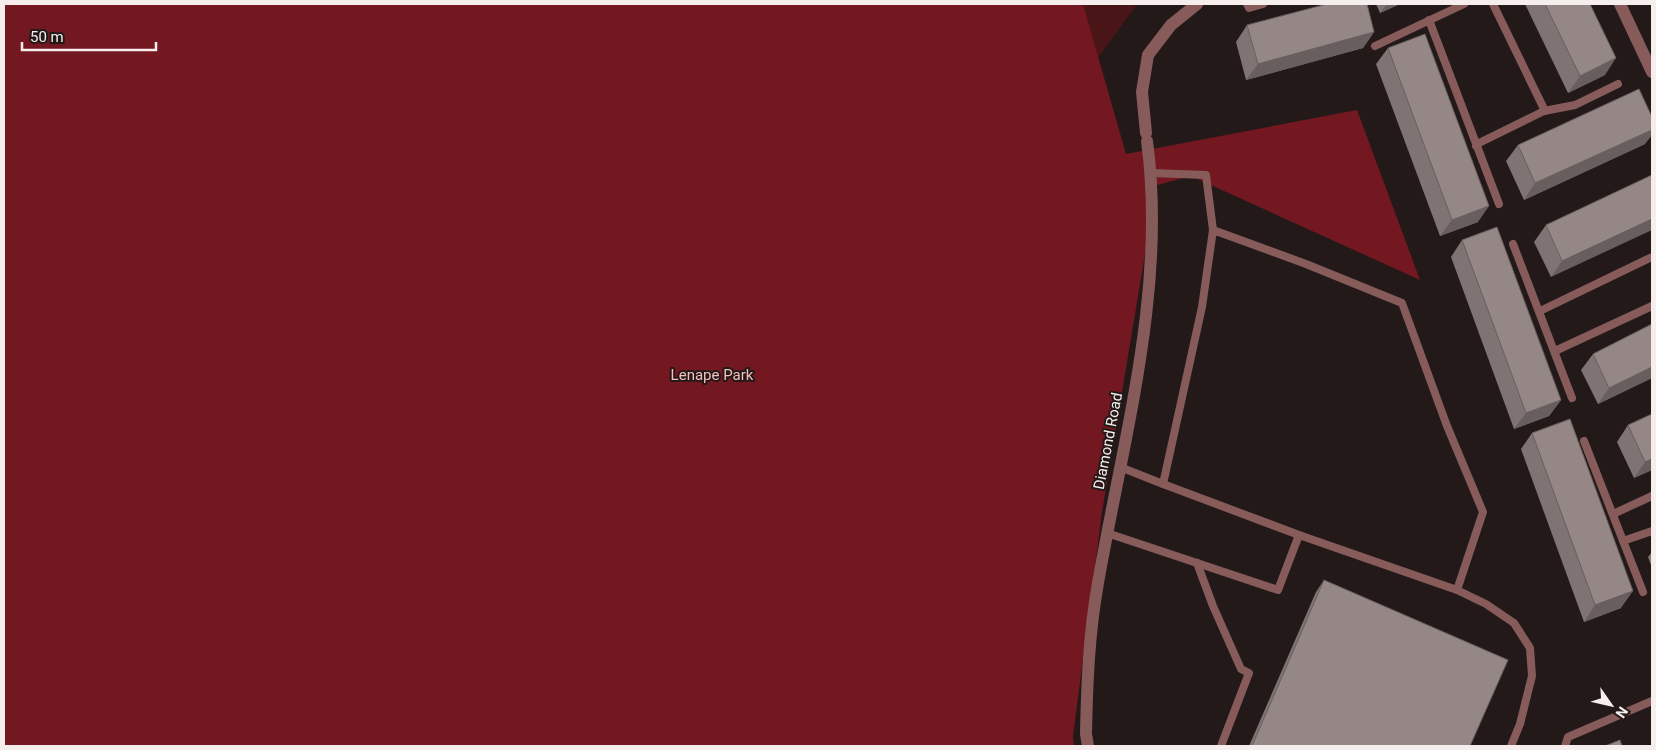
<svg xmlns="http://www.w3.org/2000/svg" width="1656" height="750" font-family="Roboto,sans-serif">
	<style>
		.green { fill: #4a1517 }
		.forest { fill: #731720 }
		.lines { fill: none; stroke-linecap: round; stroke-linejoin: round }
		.service { stroke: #865b5a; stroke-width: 8 }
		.minor { stroke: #865b5a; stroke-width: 12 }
		.wall { fill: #7f7473 }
		.shaded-wall { fill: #685e5e }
		.building { fill: #948786; stroke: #685e5e }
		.labels { text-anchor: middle; stroke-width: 4; stroke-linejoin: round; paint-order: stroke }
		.park-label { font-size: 15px; fill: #f5bfbd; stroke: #231919 }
		.street-label { font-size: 15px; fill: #f5eeed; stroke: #231919 }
	</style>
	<rect width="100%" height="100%" fill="#231919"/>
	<!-- green -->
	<polygon class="green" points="1083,4 1137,4 1098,58"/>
	<!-- forest -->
	<polygon class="forest" points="4,4 1083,4 1126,154 1357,110 1420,280 1191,176 1146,188 1148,236 1102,512 1073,736 1074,746 4,746"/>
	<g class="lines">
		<!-- service -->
		<g class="service">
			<polyline points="1247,4 1249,8 1263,4"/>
			<polyline points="1493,4 1545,111"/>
			<polyline points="1429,20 1499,204"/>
			<polyline points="1375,46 1464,4"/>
			<polyline points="1476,146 1479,143 1544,111 1575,105 1618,84"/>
			<polyline points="1151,173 1206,175 1213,230"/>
			<polyline points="1513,244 1572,398"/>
			<polyline points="1540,311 1652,257"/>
			<polyline points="1555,351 1652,306"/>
			<polyline points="1584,441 1643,592"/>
			<polyline points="1120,467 1163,484 1202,307 1213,230 1306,264 1402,303 1447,426 1483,512 1457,590 1486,604 1514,623 1530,648 1532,676 1520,724 1511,746"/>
			<polyline points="1163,484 1299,535"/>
			<polyline points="1613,514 1652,496"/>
			<polyline points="1107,533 1278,590 1299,535 1457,590"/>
			<polyline points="1623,541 1652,531"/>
			<polyline points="1197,563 1213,606 1241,669 1249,673 1221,746"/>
			<polyline points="1565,746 1568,737 1652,701"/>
		</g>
		<!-- minor -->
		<g class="minor">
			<polyline points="1620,4 1652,72"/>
			<polyline points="1146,133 1142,92 1148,55 1171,25 1197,4"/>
			<path d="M1088 746 1086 734C1087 683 1089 633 1098 583 1123 439 1167 289 1147 141"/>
		</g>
	</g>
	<!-- wall -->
	<g class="wall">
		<polygon points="1376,4 1400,4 1380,13"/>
		<polygon points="1525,4 1590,4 1605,75 1568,93"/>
		<polygon points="1247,25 1374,32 1363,48 1246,80 1236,42"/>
		<polygon points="1388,48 1478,222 1440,236 1376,64"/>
		<polygon points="1645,144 1524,200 1506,161 1518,145"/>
		<polygon points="1652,175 1551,277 1534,242 1546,225"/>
		<polygon points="1462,240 1561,400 1549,416 1514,429 1451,257"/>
		<polygon points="1652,324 1652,378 1598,404 1581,370 1593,354"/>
		<polygon points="1628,425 1652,470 1634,478 1617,442"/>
		<polygon points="1532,433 1621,608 1584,622 1521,449"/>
		<polygon points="1652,552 1652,568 1648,557"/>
		<polygon points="1324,580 1470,746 1249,746 1316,592"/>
	</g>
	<!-- shaded-wall -->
	<g class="shaded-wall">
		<polygon points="1387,4 1400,4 1380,13"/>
		<polygon points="1374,32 1363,48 1246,80 1258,64"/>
		<polygon points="1616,58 1605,75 1568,93 1580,76"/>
		<polygon points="1652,130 1652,135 1645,144 1524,200 1535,183"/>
		<polygon points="1489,206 1478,222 1440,236 1452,220"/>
		<polygon points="1652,219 1652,230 1551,277 1562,261"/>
		<polygon points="1652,367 1652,378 1598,404 1609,388"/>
		<polygon points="1561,400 1549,416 1514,429 1526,413"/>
		<polygon points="1652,459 1652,470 1634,478 1645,462"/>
		<polygon points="1633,591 1621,608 1584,622 1595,605"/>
	</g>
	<!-- building -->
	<g class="building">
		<polygon points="1327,4 1367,4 1374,32 1258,64 1247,25"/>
		<polygon points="1545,4 1590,4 1616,58 1580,76"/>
		<polygon points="1425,34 1489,206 1452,220 1388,48"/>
		<polygon points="1639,89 1652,117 1652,130 1535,183 1518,145"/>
		<polygon points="1652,175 1652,219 1562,261 1546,225"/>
		<polygon points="1497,227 1561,400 1526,413 1462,240"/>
		<polygon points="1652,324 1652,367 1609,388 1593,354"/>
		<polygon points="1652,414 1652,459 1645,462 1628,425"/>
		<polygon points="1570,419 1633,591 1595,605 1532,433"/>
		<polygon points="1324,580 1508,660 1470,746 1252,746"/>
		<polygon points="1620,740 1622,746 1605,746"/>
	</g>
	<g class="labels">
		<!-- park labels -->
		<g class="park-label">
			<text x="712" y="380">Lenape Park</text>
		</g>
		<!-- street labels -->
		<g class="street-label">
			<text transform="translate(1108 441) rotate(-79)" y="5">Diamond Road</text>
		</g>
	</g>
	<!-- border -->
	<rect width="1656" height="750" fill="none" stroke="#f5eeed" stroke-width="10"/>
	<!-- north arrow -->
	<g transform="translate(1611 705) rotate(124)" stroke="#231919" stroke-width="4" paint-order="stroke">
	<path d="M0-4L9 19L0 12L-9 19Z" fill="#f5eeed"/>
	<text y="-8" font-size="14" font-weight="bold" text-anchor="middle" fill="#f5eeed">N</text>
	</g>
	<!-- scale -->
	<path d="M22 42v8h134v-8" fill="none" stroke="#f5eeed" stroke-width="2.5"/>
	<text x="30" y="42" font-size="15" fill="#f5eeed" stroke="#231919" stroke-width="4" paint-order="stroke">50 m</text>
</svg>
